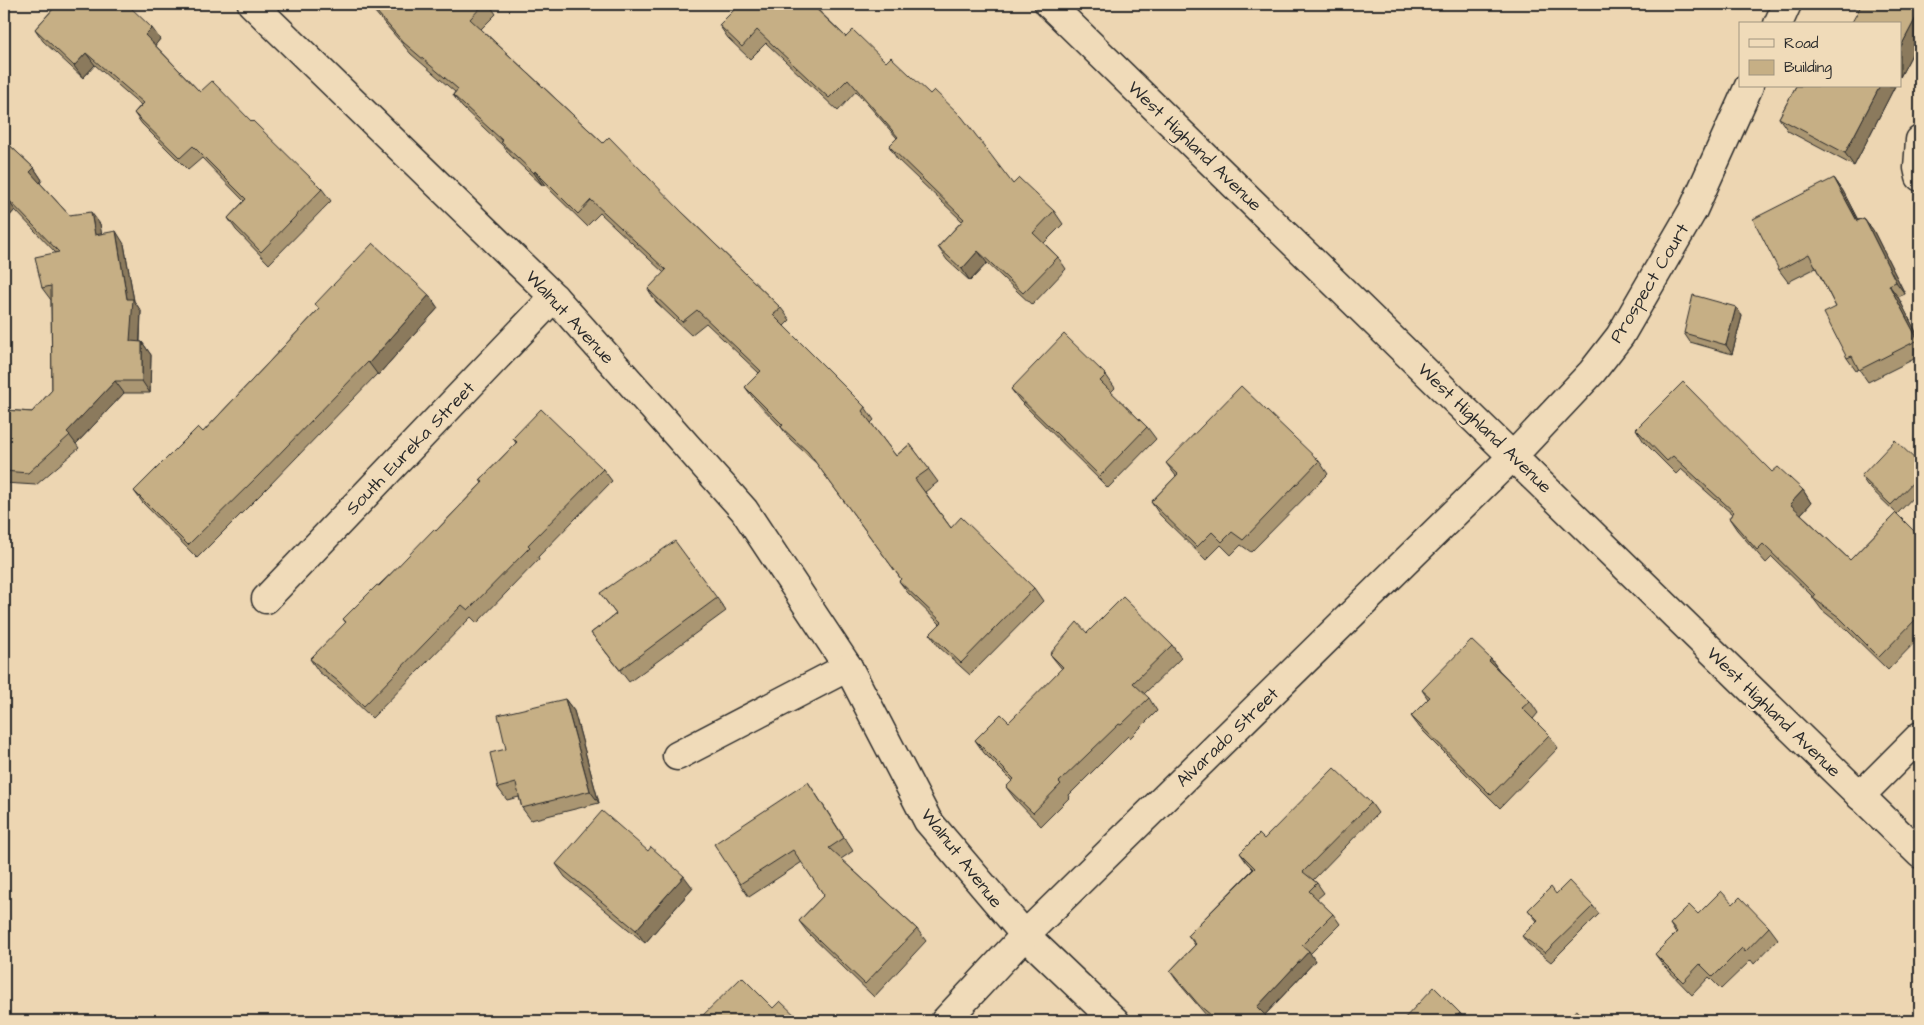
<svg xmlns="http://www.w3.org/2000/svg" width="1924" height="1025" font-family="'Architects Daughter',sans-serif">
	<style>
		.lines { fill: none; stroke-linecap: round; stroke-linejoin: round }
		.minor-casing { stroke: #2b2b2b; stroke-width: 31 }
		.minor { stroke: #f0dbb9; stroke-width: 28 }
		.wall { fill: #aa9672; stroke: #2b2b2b }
		.shaded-wall { fill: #8b7a5d; stroke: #2b2b2b }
		.building { fill: #c6af85; stroke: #2b2b2b }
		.labels { text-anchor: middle; stroke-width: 4.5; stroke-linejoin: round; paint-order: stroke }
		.street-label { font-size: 18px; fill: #2b2b2b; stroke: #f0dbb9 }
	</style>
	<rect width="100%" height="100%" fill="#edd6b2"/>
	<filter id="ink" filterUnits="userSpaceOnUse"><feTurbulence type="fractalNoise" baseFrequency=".02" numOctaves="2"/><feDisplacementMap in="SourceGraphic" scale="10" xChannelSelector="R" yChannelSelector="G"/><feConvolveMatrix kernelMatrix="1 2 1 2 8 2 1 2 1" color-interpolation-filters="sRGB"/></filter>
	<g filter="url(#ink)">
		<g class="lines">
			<!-- minor casing -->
			<g class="minor-casing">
				<g id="minor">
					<polyline points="252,4 554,297 744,510 848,667 928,821 1025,935 1115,1021"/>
					<polyline points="1049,4 1920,854"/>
					<polyline points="1778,24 1787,4"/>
					<polyline points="1920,140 1918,168 1920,177"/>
					<polyline points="266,599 554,297"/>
					<polyline points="677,756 848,667"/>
					<polyline points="1860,796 1920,736"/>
					<polyline points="945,1021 1025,935 1513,456 1592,372 1620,336 1693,210 1749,86"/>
				</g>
			</g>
			<!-- minor -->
			<use href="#minor" class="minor"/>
		</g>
		<!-- wall -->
		<g class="wall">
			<polygon points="47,4 111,4 160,39 155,45 200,92 252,122 322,189 331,201 269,264 236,230 228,218 244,201 202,158 188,170 142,124 134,113 141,105 95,65 83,78 43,41 35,29 53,9"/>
			<polygon points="365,4 489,4 496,14 481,29 603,143 682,212 781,308 790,320 784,326 865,407 874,420 871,423 896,456 910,444 938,482 925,492 951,528 1034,588 1043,601 970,675 939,647 930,634 940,624 908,593 899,581 901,579 817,464 790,439 781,427 754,399 745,387 759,373 706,323 691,335 656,302 648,289 664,273 600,213 587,226 544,184 543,186 510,155 504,147 462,107 453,95 455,92 411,54 374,11"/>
			<polygon points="740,4 812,4 846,37 1013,184 1054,211 1063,224 1044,243 1058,257 1066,269 1032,305 987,263 970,281 947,260 938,247 962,221 897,159 889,146 897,138 856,91 838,111 766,43 750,59 728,38 719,25"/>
			<polygon points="1851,4 1920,4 1920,39 1900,77 1858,10 1854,8"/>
			<polygon points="1796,86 1895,86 1854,166 1788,131 1779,118"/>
			<polygon points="4,140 34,168 42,180 40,183 69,215 100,224 101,234 124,244 134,301 141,311 140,342 142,342 151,355 150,393 124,393 76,444 79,448 36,485 4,483 4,410 32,412 52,390 51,300 42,288 56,253 15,210 4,222"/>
			<polygon points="1834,178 1843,191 1858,220 1864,218 1873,230 1905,294 1898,297 1920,340 1920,356 1868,382 1859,369 1856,371 1847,358 1836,307 1816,268 1788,282 1779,270"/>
			<polygon points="315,304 438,308 378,375 377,374 268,487 197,558 143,503 134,491 203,432 319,309"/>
			<polygon points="1736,307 1742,316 1732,354 1690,342 1684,333"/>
			<polygon points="1106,375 1115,388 1111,392 1147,427 1156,439 1108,488 1020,401 1011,389"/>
			<polygon points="1636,429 1772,472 1803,490 1811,503 1801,514 1850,560 1896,513 1867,485 1861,476 1920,464 1920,490 1897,514 1920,537 1920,637 1888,670 1847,630 1822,610 1813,598 1813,597 1772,557 1766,563 1737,530 1729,518 1732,514 1681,469 1676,474 1644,442"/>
			<polygon points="513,438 603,469 612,481 538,557 539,559 477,623 471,617 372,718 347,694 319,672 310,659 346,623 343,619 436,531 482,483 480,480 516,443"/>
			<polygon points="1319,461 1328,474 1251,552 1241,545 1231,555 1221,545 1206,560 1160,515 1151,502 1176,476 1166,463"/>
			<polygon points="600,593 717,598 726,611 629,682 591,633 616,614"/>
			<polygon points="1087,633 1172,645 1181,658 1144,694 1149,698 1157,711 1130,738 1128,736 1069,795 1070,797 1041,826 1015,799 1006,787 1012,781 984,753 975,740 1009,722 1062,669 1050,654"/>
			<polygon points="1491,659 1499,670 1530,701 1538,713 1533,719 1549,735 1558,748 1500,808 1420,728 1411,716 1428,699 1422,690"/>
			<polygon points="565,699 574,711 599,803 531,820 522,808 519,797 507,800 498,788 506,749"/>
			<polygon points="808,782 853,851 841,859 917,929 926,941 874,997 808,933 799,921 824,895 802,862 749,897 740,884"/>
			<polygon points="1371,803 1378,813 1313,880 1317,883 1324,893 1317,899 1333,914 1340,924 1310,954 1315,961 1265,1015 1271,1021 1213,1021 1206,1015 1177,981 1170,971 1195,945 1188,935 1253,869 1247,863 1240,853 1264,839"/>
			<polygon points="648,851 693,888 645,943 565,877 556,864"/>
			<polygon points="1556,894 1593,906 1599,914 1551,962 1528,944 1522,936 1537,921 1528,910"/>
			<polygon points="1733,904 1769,927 1778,939 1754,964 1751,960 1721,989 1709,977 1692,995 1664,966 1655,954 1676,934 1670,924 1698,914"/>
			<polygon points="1460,1013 1466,1021 1402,1021"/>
		</g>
		<!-- shaded-wall -->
		<g class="shaded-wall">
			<polygon points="1920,10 1920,39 1900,77 1900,48"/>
			<polygon points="152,28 160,39 154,47 145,35"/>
			<polygon points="86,53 95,65 83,78 74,66"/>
			<polygon points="1880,86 1895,86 1854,166 1845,153"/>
			<polygon points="34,168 42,180 39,184 30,172"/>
			<polygon points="535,171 544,184 543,186 534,173"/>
			<polygon points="1834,178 1843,191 1865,234 1857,221"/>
			<polygon points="6,197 15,210 4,222 4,200"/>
			<polygon points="91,212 100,224 104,248 95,235"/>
			<polygon points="1864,218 1873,230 1905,294 1896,282"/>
			<polygon points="116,231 124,244 134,301 141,311 139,354 130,341 127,299"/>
			<polygon points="978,251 987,263 970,281 962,269"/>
			<polygon points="1889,285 1898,297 1920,340 1920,344"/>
			<polygon points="429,295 438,308 378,375 369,363"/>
			<polygon points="1736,307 1742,316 1732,354 1726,345"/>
			<polygon points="142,342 151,355 150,393 142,381"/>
			<polygon points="115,381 124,393 76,444 67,432"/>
			<polygon points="1803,490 1811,503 1799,516 1790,504"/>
			<polygon points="1491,659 1500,672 1489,661"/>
			<polygon points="565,699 574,711 599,803 590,791"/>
			<polygon points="684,876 693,888 645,943 636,930"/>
			<polygon points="1309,951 1315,961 1263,1017 1257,1007"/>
		</g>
		<!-- building -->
		<g class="building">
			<polygon points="51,4 111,4 114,6 116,4 127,4 152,28 145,35 200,92 212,81 252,122 253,121 322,189 261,252 228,218 246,199 193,146 180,158 134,113 144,103 86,53 74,66 35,29 55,7"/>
			<polygon points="370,4 484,4 470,19 603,143 609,137 682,212 781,308 773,315 865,407 862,411 896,456 910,444 929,469 915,479 951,528 961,517 1034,588 961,663 930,634 942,622 899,581 901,579 808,452 781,427 783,425 745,387 761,371 697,310 682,322 648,289 666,270 591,200 578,214 535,171 534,173 501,142 503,141 453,95 458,89 403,42"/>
			<polygon points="740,4 811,4 846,37 853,30 886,62 891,57 930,94 934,90 962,117 1013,184 1019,178 1054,211 1033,233 1058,257 1023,293 978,251 962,269 938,247 964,219 889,146 898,137 848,79 829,98 757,30 742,47 719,25"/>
			<polygon points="1862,4 1920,4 1920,10 1900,48 1900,24 1851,24"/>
			<polygon points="1796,86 1880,86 1845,153 1779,118"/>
			<polygon points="4,140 34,168 30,172 69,215 91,212 95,235 116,231 127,299 133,299 130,341 142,342 142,381 115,381 67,432 70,435 28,473 4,471 4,410 32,412 52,390 51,286 42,288 35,257 59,252 6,197 4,200"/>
			<polygon points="1834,178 1857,221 1864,218 1896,282 1889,285 1918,340 1859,370 1852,356 1847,358 1824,313 1836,307 1809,254 1779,270 1753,219"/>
			<polygon points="373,243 429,295 369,363 368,362 259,475 188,545 134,491 198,427 203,432 319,309 315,304"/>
			<polygon points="1693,295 1736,307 1726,345 1684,333"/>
			<polygon points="1064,334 1106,375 1100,381 1147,427 1100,476 1011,389"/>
			<polygon points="1683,382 1772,472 1778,467 1803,490 1790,504 1850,560 1896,513 1920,537 1920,615 1879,657 1839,617 1813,598 1815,595 1763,544 1757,550 1729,518 1734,512 1673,456 1667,461 1636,429"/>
			<polygon points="1241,386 1319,461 1243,540 1232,532 1222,542 1212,532 1197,547 1151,502 1178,474 1166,463"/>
			<polygon points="541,409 603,469 528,545 530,547 468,610 462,605 364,706 338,681 310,659 346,622 343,619 377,585 379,586 434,529 436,531 483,482 480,480 517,442 513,438"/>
			<polygon points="1895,440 1920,464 1920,475 1891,505 1861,476"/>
			<polygon points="675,541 717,598 620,670 591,633 616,614 600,593"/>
			<polygon points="1123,597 1172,645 1133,683 1149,698 1121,725 1119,724 1059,782 1061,784 1033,813 1006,787 1014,779 975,740 1001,714 1009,722 1063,667 1050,654 1077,622 1087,633"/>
			<polygon points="1471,640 1491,659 1489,661 1530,701 1522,708 1549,735 1491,795 1411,716 1430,697 1422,690"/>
			<polygon points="565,699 590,791 522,808 516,783 498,788 490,753 506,749 498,715"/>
			<polygon points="1334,768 1371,803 1303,872 1317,883 1309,891 1333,914 1302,945 1309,951 1257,1007 1271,1021 1218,1021 1199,1005 1170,971 1196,944 1188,935 1255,868 1240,853 1259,834 1264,839"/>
			<polygon points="808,782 844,838 829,848 917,929 865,984 799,921 824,895 793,850 740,884 714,844"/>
			<polygon points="602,811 648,851 651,847 684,876 636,930 556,864"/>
			<polygon points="1569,881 1593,906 1545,953 1522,936 1538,920 1528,910 1551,887 1556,894"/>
			<polygon points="1721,891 1733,904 1740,897 1769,927 1745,952 1742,948 1713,977 1700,964 1683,982 1655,954 1677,932 1670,924 1689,905 1698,914"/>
			<polygon points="742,977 773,1008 780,1001 801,1021 697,1021"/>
			<polygon points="1434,987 1460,1013 1452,1021 1402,1021"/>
			<polygon points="1577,1010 1586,1021 1564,1021"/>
			<polygon points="217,1015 223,1021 211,1021"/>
		</g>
	</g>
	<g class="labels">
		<!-- street labels -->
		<g class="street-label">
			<text transform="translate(1195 146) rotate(44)" y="6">West Highland Avenue</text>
			<text transform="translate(1649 283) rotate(-59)" y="6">Prospect Court</text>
			<text transform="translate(570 317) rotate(47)" y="6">Walnut Avenue</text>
			<text transform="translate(1485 428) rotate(44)" y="6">West Highland Avenue</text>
			<text transform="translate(410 448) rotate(-46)" y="6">South Eureka Street</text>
			<text transform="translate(1774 712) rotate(44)" y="6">West Highland Avenue</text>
			<text transform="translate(1227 737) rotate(-44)" y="6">Alvarado Street</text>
			<text transform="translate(962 858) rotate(52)" y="6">Walnut Avenue</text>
		</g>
	</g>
	<!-- margin -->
	<rect width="1924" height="1025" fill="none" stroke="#f0dbb9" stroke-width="20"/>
	<rect x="10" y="10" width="1904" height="1005" fill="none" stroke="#2b2b2b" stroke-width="2" filter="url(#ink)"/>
	<!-- legend -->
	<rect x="1739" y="22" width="162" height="65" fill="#f0dbb9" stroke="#a19580"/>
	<rect x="1749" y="39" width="25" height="8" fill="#f0dbb9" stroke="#a19580"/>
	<text x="1784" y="48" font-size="15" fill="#2b2b2b">Road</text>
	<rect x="1749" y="60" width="25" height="15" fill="#c6af85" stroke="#a19580"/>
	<text x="1784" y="72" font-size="15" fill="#2b2b2b">Building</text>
</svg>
